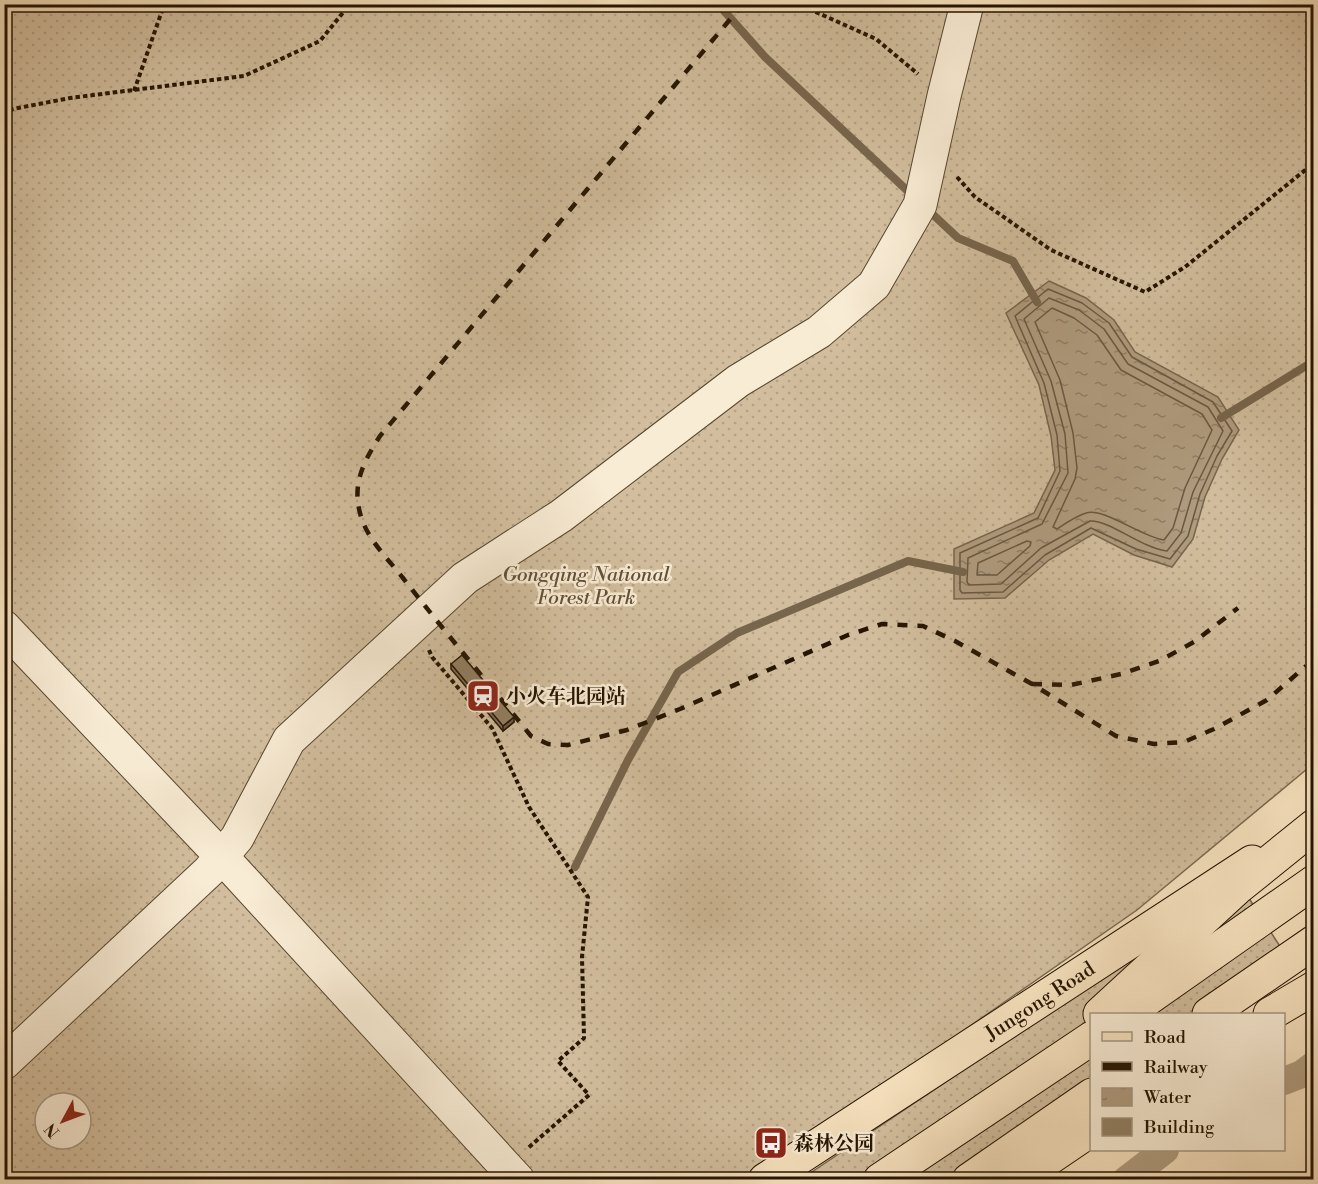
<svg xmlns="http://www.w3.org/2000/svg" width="1318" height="1184" font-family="'Libre Bodoni','Noto Serif SC',serif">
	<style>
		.grass { fill: url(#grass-dots); stroke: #7b6950; stroke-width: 1.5; fill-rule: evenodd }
		.water { fill: url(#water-ripples); stroke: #77654c; stroke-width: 1.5 }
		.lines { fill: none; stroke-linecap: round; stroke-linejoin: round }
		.shore { stroke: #6a5840; stroke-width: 1.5 }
		.stream { stroke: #77654c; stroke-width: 8 }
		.canal { stroke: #af9b7e; stroke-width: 28 }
		.minor-casing { stroke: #584730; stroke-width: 35 }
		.major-casing { stroke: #241401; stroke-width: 35 }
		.highway-casing { stroke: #241401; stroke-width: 35 }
		.path { stroke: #241401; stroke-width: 4; stroke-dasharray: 4.5 3; stroke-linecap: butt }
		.minor { stroke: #f9ecd5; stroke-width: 33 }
		.major { stroke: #f6e1be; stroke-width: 33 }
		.highway { stroke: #f6e1be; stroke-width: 33 }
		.rail { stroke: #241401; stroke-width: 4.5; stroke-dasharray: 10 10; stroke-linecap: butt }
		.wall { fill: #7d6d55; stroke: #241401; stroke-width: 1.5 }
		.shaded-wall { fill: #665945; stroke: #241401; stroke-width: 1.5 }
		.building { fill: #917f63; stroke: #241401; stroke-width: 1.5 }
		.labels { text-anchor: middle; stroke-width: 5; stroke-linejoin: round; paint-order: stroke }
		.park-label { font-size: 20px; font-style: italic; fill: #615038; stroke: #f9ecd5 }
		.poi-label { font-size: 20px; font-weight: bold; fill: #241401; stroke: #f9ecd5; text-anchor: start }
		.street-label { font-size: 20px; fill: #241401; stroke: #f9ecd5 }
	</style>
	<defs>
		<pattern id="grass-dots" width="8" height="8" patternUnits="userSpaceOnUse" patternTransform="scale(1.5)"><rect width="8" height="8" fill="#d2be9e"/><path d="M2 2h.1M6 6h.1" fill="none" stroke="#b4a286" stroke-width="1.8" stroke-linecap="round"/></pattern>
		<pattern id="water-ripples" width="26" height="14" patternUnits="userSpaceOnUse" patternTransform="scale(1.5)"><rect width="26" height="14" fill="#af9b7e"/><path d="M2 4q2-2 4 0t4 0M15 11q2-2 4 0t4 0" fill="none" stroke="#8e7d65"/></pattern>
	</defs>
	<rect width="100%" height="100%" fill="#f6e1be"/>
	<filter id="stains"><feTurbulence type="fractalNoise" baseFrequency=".00333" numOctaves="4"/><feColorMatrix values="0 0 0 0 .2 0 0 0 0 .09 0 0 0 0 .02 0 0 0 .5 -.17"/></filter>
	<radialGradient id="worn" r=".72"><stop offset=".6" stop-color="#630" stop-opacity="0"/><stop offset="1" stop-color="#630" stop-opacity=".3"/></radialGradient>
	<!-- grass -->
	<g class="grass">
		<path d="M5 5H1313V764L1137 910 806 1140 741 1179 5 1180ZM45 1103H81V1139H45Z"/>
		<polygon points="1243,889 1283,951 1193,1014 1092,1014 1091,1083 947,1179 800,1180 1041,1018"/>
	</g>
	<!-- water -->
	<polygon class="water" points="1049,281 1086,298 1114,320 1135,352 1218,397 1239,430 1222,459 1205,497 1193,539 1172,567 1134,555 1093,534 1049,560 1005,598 954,599 954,549 1034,513 1055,470 1051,436 1039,385 1006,313"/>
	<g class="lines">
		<!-- shore -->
		<g class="shore">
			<polygon points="1048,289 1082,303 1109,323 1132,357 1213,402 1232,431 1217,456 1200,494 1188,536 1170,559 1136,549 1091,528 1045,555 1003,592 962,593 960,590 960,553 1038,518 1060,471 1057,435 1044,383 1015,316"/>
			<path d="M1049 298 1079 310 1104 329 1128 364 1208 407 1223 431 1193 492 1181 533 1167 551C1141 548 1110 520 1090 521L1041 548 1001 584 969 585 967 582 968 558 1042 524 1068 473 1065 434 1051 381 1024 319Z"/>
			<path d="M1052 308 1074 318 1097 335 1121 370 1202 414 1212 430 1185 488 1173 528 1164 540C1141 537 1104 507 1086 513 1076 516 1066 523 1057 529L1053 527 1075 479 1077 468 1073 433 1060 380 1035 322Z"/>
			<polygon points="1027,541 1031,542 1030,546 997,575 977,575 978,563"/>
		</g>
		<!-- stream -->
		<g class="stream">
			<polyline points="718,4 765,57 913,196"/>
			<polyline points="927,209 958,238 1013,261 1037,302"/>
			<polyline points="1221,418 1314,361"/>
			<polyline points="575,867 628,760 678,672 737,633 908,561 963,572"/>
		</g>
		<!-- canal -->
		<g class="canal">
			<polyline points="1284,1081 1302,1074 1314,1065"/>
			<polyline points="1126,1180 1165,1150"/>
		</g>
		<!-- minor casing -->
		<g class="minor-casing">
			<g id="minor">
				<polyline points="4,627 222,857 518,1180"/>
				<polyline points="4,1063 209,871 237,838 289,740 465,578 561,516 738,381 819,332 874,285 920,205 944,96 967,4"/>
			</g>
		</g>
		<!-- major casing -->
		<g class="major-casing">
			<g id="major">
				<path id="s1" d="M765 1180 1252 862"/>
				<polyline points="1017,1180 1092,1129"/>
			</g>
		</g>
		<!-- highway casing -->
		<g class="highway-casing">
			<g id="highway">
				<polyline points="1100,1014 1236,889 1314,826"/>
				<polyline points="1126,1014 1314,882"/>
				<polyline points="1209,1014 1314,942"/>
				<polyline points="1270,1014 1314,988"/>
				<polyline points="880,1180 1092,1038"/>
				<polyline points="969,1180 1092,1095"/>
			</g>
		</g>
		<!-- path -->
		<g class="path">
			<polyline points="803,4 807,8 876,39 918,74"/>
			<polyline points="134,91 163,8"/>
			<polyline points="4,116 13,109 70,98 244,76 320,41 350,4"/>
			<polyline points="957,177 975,197 1051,250 1145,292 1185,267 1314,163"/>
			<polyline points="429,650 432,657 492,728 529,807 588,897 582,957 584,1038 558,1061 589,1095 528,1148"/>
		</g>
		<!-- minor -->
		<use href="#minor" class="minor"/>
		<!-- major -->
		<use href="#major" class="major"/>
		<!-- highway -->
		<use href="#highway" class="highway"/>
		<!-- rail -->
		<g class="rail">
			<path d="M743 4 380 436C364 461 352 483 360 513 366 538 388 559 403 578 445 632 488 683 531 736L548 744 568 745 627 730 680 709 848 635 882 624 923 626 955 641 1032 684 1116 736 1154 744 1184 742 1214 729 1267 700 1306 666"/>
			<polyline points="1032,684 1071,685 1121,674 1159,661 1194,642 1238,608"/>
		</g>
	</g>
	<!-- wall -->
	<polygon class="wall" points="451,664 514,722 503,731 451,669"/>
	<!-- shaded-wall -->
	<polygon class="shaded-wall" points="514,717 514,722 503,731 503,726"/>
	<!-- building -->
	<polygon class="building" points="462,655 514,717 503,726 451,664"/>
	<!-- icons -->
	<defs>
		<g id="station-square" transform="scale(1.725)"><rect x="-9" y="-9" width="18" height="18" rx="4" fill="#8f2418" stroke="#f9ecd5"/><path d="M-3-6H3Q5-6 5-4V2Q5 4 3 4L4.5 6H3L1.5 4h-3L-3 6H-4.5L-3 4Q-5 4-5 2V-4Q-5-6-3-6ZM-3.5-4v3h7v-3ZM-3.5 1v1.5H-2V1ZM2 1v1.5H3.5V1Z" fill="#fff"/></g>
		<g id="bus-square" transform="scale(1.725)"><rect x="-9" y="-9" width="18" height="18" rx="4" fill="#8f2418" stroke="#f9ecd5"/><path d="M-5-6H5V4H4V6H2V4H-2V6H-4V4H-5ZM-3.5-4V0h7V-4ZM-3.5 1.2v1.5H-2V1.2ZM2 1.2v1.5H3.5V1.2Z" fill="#fff"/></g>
	</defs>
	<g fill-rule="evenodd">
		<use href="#station-square" x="483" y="696"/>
		<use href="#bus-square" x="771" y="1143"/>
	</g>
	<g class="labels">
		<!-- park labels -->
		<g class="park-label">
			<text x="586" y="581">Gongqing National<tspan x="586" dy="23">Forest Park</tspan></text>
		</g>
		<!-- poi labels -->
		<g class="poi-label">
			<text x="506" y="703">小火车北园站</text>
			<text x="794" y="1150">森林公园</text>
		</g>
		<!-- street labels -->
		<g class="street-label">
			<text dy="7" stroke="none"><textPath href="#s1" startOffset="328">Jungong Road</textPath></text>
		</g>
	</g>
	<!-- margin -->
	<rect width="1318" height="1184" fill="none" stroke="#f6e1be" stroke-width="24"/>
	<rect x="6" y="6" width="1306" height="1172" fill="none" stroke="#241401" stroke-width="3"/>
	<rect x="12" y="12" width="1294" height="1160" fill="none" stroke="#241401" stroke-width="1.5"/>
	<!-- legend -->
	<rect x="1090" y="1013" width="195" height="138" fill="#f9ecd5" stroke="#a49680" stroke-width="1.5"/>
	<rect x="1102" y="1032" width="30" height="9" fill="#f6e1be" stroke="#a49680" stroke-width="1.5"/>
	<text x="1144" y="1043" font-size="18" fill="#241401">Road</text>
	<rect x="1102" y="1062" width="30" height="9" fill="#241401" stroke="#a49680" stroke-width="1.5"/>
	<text x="1144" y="1073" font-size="18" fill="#241401">Railway</text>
	<rect x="1102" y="1088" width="30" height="18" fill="url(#water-ripples)" stroke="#a49680" stroke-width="1.5"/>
	<text x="1144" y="1103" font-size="18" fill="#241401">Water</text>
	<rect x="1102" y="1118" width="30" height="18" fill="#917f63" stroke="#a49680" stroke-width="1.5"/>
	<text x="1144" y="1133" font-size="18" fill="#241401">Building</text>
	<!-- north arrow -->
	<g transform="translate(63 1121) rotate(229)"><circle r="28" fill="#f9ecd5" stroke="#a49680" stroke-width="1.5"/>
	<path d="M0-4.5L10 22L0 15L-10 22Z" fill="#8f2418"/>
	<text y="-9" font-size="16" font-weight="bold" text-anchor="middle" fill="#241401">N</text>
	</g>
	<rect width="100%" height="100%" filter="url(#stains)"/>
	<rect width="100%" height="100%" fill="url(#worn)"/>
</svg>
